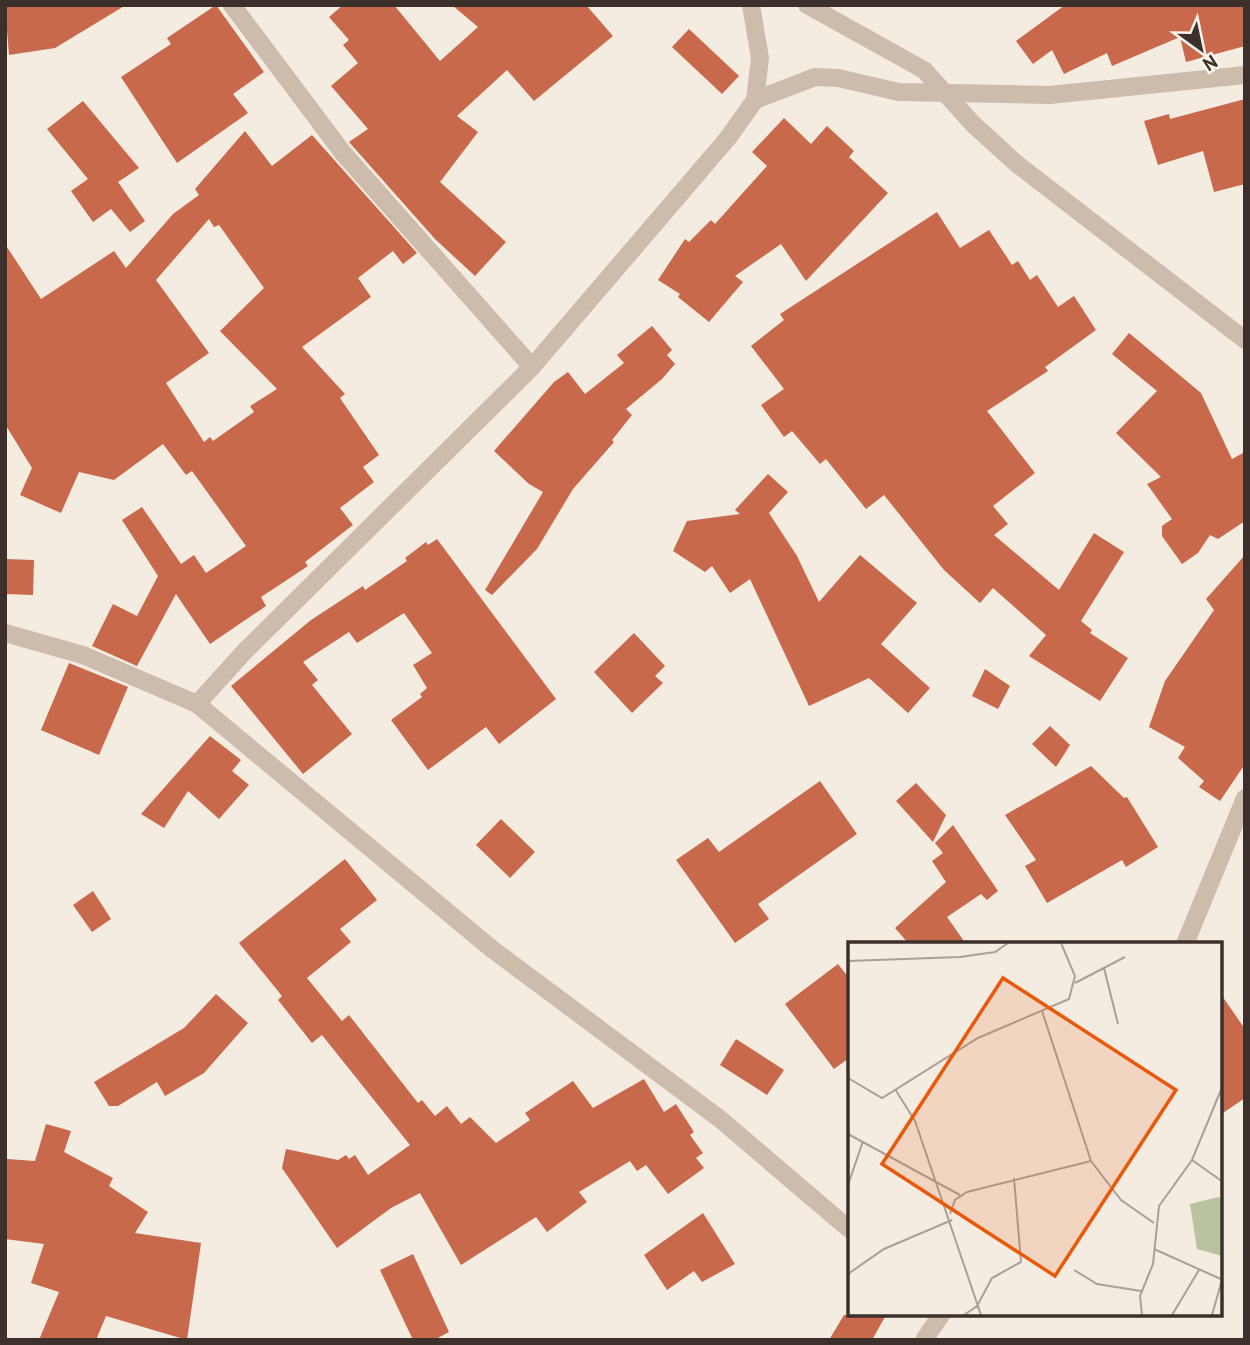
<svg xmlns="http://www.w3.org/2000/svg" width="1250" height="1345" font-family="'PT Sans',sans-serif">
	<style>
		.building { fill: #c8694b; fill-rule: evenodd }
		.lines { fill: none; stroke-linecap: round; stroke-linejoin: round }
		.minor { stroke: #cdbbac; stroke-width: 18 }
		.inset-road { fill: none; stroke: #aaa098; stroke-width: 2 }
		.view { fill: #e8590c; fill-opacity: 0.15; stroke: #e8590c; stroke-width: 3.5 }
		.inset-edge { fill: none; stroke: #3b302b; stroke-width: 3.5 }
	</style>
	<rect width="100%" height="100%" fill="#f4ebe1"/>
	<!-- building -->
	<g class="building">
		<polygon points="5,5 126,5 55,48 9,55"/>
		<polygon points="216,5 264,72 233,94 248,113 177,163 121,77 171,44 167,38"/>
		<polygon points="343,5 394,5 440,61 478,27 452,5 586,5 613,36 534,101 507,70 457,116 478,132 440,182 506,242 475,276 435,239 349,142 368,129 331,86 358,63 343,45 349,40 329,17"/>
		<polygon points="1065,5 1245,5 1245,46 1186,62 1180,37 1112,66 1107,53 1064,74 1052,50 1033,64 1016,41"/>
		<polygon points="689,29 739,76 722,94 672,47"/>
		<polygon points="1245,99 1245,184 1214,192 1203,151 1158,165 1144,121 1169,114 1170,119"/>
		<polygon points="83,101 139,168 118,182 145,221 130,232 111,209 93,222 71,191 88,179 47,129"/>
		<polygon points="784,118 811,144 827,126 854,151 849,157 888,193 806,281 781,244 735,276 743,282 709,322 678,297 680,294 658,280 685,239 689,242 711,220 715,224 767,166 752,152"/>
		<path d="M245 131 272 166 312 135 417 253 403 264 393 251 358 278 371 297 302 347 345 394 340 398 379 455 363 467 374 482 340 508 353 525 305 562 308 566 261 597 266 606 210 644 176 594 137 666 92 646 113 604 137 616 158 576 122 520 142 507 181 564 194 555 206 573 246 546 192 471 186 475 163 444 114 480 79 472 61 513 20 495 32 468 5 424V244L41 299 114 251 126 268 173 214 199 195 195 189ZM209 219 214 227 219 225 264 288 220 331 277 389 250 406 254 412 213 441 210 437 204 442 166 383 209 353 156 280Z"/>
		<polygon points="937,212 960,248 989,230 1012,265 1018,261 1030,280 1037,275 1058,307 1074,296 1096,330 1045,367 1048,371 987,411 1035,473 993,506 1008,524 994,535 1059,590 1094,533 1124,552 1081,621 1092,630 1090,633 1128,658 1100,701 1029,656 1046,635 993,588 980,603 944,570 884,495 866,509 826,459 820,464 792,431 784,437 761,405 784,389 751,346 784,320 780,314"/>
		<polygon points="652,326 672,350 667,355 675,364 662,379 626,409 632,415 612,440 614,442 573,489 537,549 492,595 485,590 543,492 529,484 494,451 554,382 568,372 585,394 624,363 617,355"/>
		<polygon points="1129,333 1201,393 1232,459 1245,452 1245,521 1218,539 1210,535 1198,553 1182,564 1162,536 1162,526 1172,519 1147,484 1161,477 1116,433 1157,391 1112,354"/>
		<polygon points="768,474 788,492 769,513 797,556 819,602 860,555 917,603 881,644 930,688 908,713 869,678 809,706 750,579 730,593 712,566 705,572 673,551 687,521 740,514 735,510"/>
		<polygon points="437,539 556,699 499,744 486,727 428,770 391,720 422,697 420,694 427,688 413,665 432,653 404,613 357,643 349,632 303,662 318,680 312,685 352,734 303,774 231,686 311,620 363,586 365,590 407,561 405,558 426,542 428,545"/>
		<polygon points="1245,555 1245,764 1220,801 1199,787 1204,781 1178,758 1185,747 1149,727 1165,681 1214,610 1206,599"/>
		<polygon points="5,559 34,560 33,595 5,594"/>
		<polygon points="634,633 665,666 655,676 663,683 632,713 594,672"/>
		<polygon points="69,663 128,687 99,755 41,730"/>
		<polygon points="985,669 1010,686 998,709 972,696"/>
		<polygon points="1050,726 1070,745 1056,767 1032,744"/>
		<polygon points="210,736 241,760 232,771 249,785 219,819 188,791 164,828 141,814"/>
		<polygon points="1091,766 1124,798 1127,797 1158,847 1126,867 1122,860 1047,903 1025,866 1036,860 1005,815"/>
		<polygon points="820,781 857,834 758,904 769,919 735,943 676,860 708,838 719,852"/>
		<polygon points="916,783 946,815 933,842 896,801"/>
		<polygon points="501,819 535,852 510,878 476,845"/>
		<polygon points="953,825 998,891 987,900 981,894 947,917 966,944 909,944 895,928 946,882 932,861 943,853 935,843"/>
		<polygon points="345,859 377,900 340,929 351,942 307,978 342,1021 349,1015 418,1103 422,1100 435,1116 447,1106 461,1124 470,1117 496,1143 530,1120 525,1113 573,1081 593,1108 644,1079 664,1112 676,1104 694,1132 690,1135 703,1153 696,1158 704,1168 668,1194 646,1165 637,1171 630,1161 579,1192 587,1202 547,1232 536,1217 461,1265 420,1193 391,1208 337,1248 282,1168 286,1149 338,1160 346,1155 349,1159 355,1155 368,1175 410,1145 322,1035 312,1043 278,1000 282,996 239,943"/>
		<polygon points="93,891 111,919 92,932 73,905"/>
		<polygon points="838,964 849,978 849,1058 834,1069 785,1004"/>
		<polygon points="1220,993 1245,1029 1245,1098 1220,1115"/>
		<polygon points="216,994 248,1023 204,1073 165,1096 157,1082 118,1106 109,1106 94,1082 184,1028"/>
		<polygon points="736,1039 784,1070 767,1095 720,1065"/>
		<polygon points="46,1124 71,1131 64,1152 113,1178 109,1186 148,1212 135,1233 201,1243 187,1340 106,1316 96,1340 39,1340 59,1292 31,1283 44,1244 5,1239 5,1181 7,1159 35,1161"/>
		<polygon points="703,1213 735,1264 702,1282 694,1271 667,1290 644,1255"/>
		<polygon points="413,1254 449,1332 434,1340 413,1340 380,1270"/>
		<polygon points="844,1315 886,1315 872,1340 829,1340"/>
	</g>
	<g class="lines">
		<!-- minor -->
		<g class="minor">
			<polyline points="232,5 343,153 532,367"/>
			<polyline points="807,5 924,70 974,125 1017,164 1245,340"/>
			<polyline points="755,100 815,77 838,78 899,92 1050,95 1245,75"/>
			<polyline points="5,633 83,655 197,704 492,949 720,1119 849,1229"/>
			<polyline points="197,704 245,651 532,367 728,138 755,100 760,58 751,5"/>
			<polyline points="1185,944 1245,798"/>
			<polyline points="924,1340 941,1315"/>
		</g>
	</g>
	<!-- overview -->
	<g transform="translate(848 942)">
		<rect width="374" height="374" fill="#f4ebe1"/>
		<path d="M370 255 374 257V314L349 307 342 262Z" fill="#b8c4a0"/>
		<path class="inset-road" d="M0 19 112 15 147 10 160 1M256 26 270 82M227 41 277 15M194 69 243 219 273 258 306 281M0 136 34 156 130 96 221 57 227 34 213 1M47 147 67 179 133 373M0 192 112 253M344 218 375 240M0 243 15 199M102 272 107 258 119 250 243 219M306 307 375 338M226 328 249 342 293 349M0 332 36 307 104 278M116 373 129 364 144 336 173 320 166 236M294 373 292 354 305 322 311 264 344 218 375 143M324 373 351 328M364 373 374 338"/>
		<path class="view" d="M155 36 328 148 207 334 34 222Z"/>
		<rect width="374" height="374" class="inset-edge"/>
	</g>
	<!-- border -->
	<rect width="1250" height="1345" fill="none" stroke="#3b302b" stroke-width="14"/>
	<!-- north arrow -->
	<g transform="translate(1201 49) rotate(147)" stroke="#fbf5ee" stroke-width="5" paint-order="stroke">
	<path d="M0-5L12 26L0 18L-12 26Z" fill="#3b302b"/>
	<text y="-10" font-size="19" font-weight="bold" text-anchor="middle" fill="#3b302b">N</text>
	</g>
</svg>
